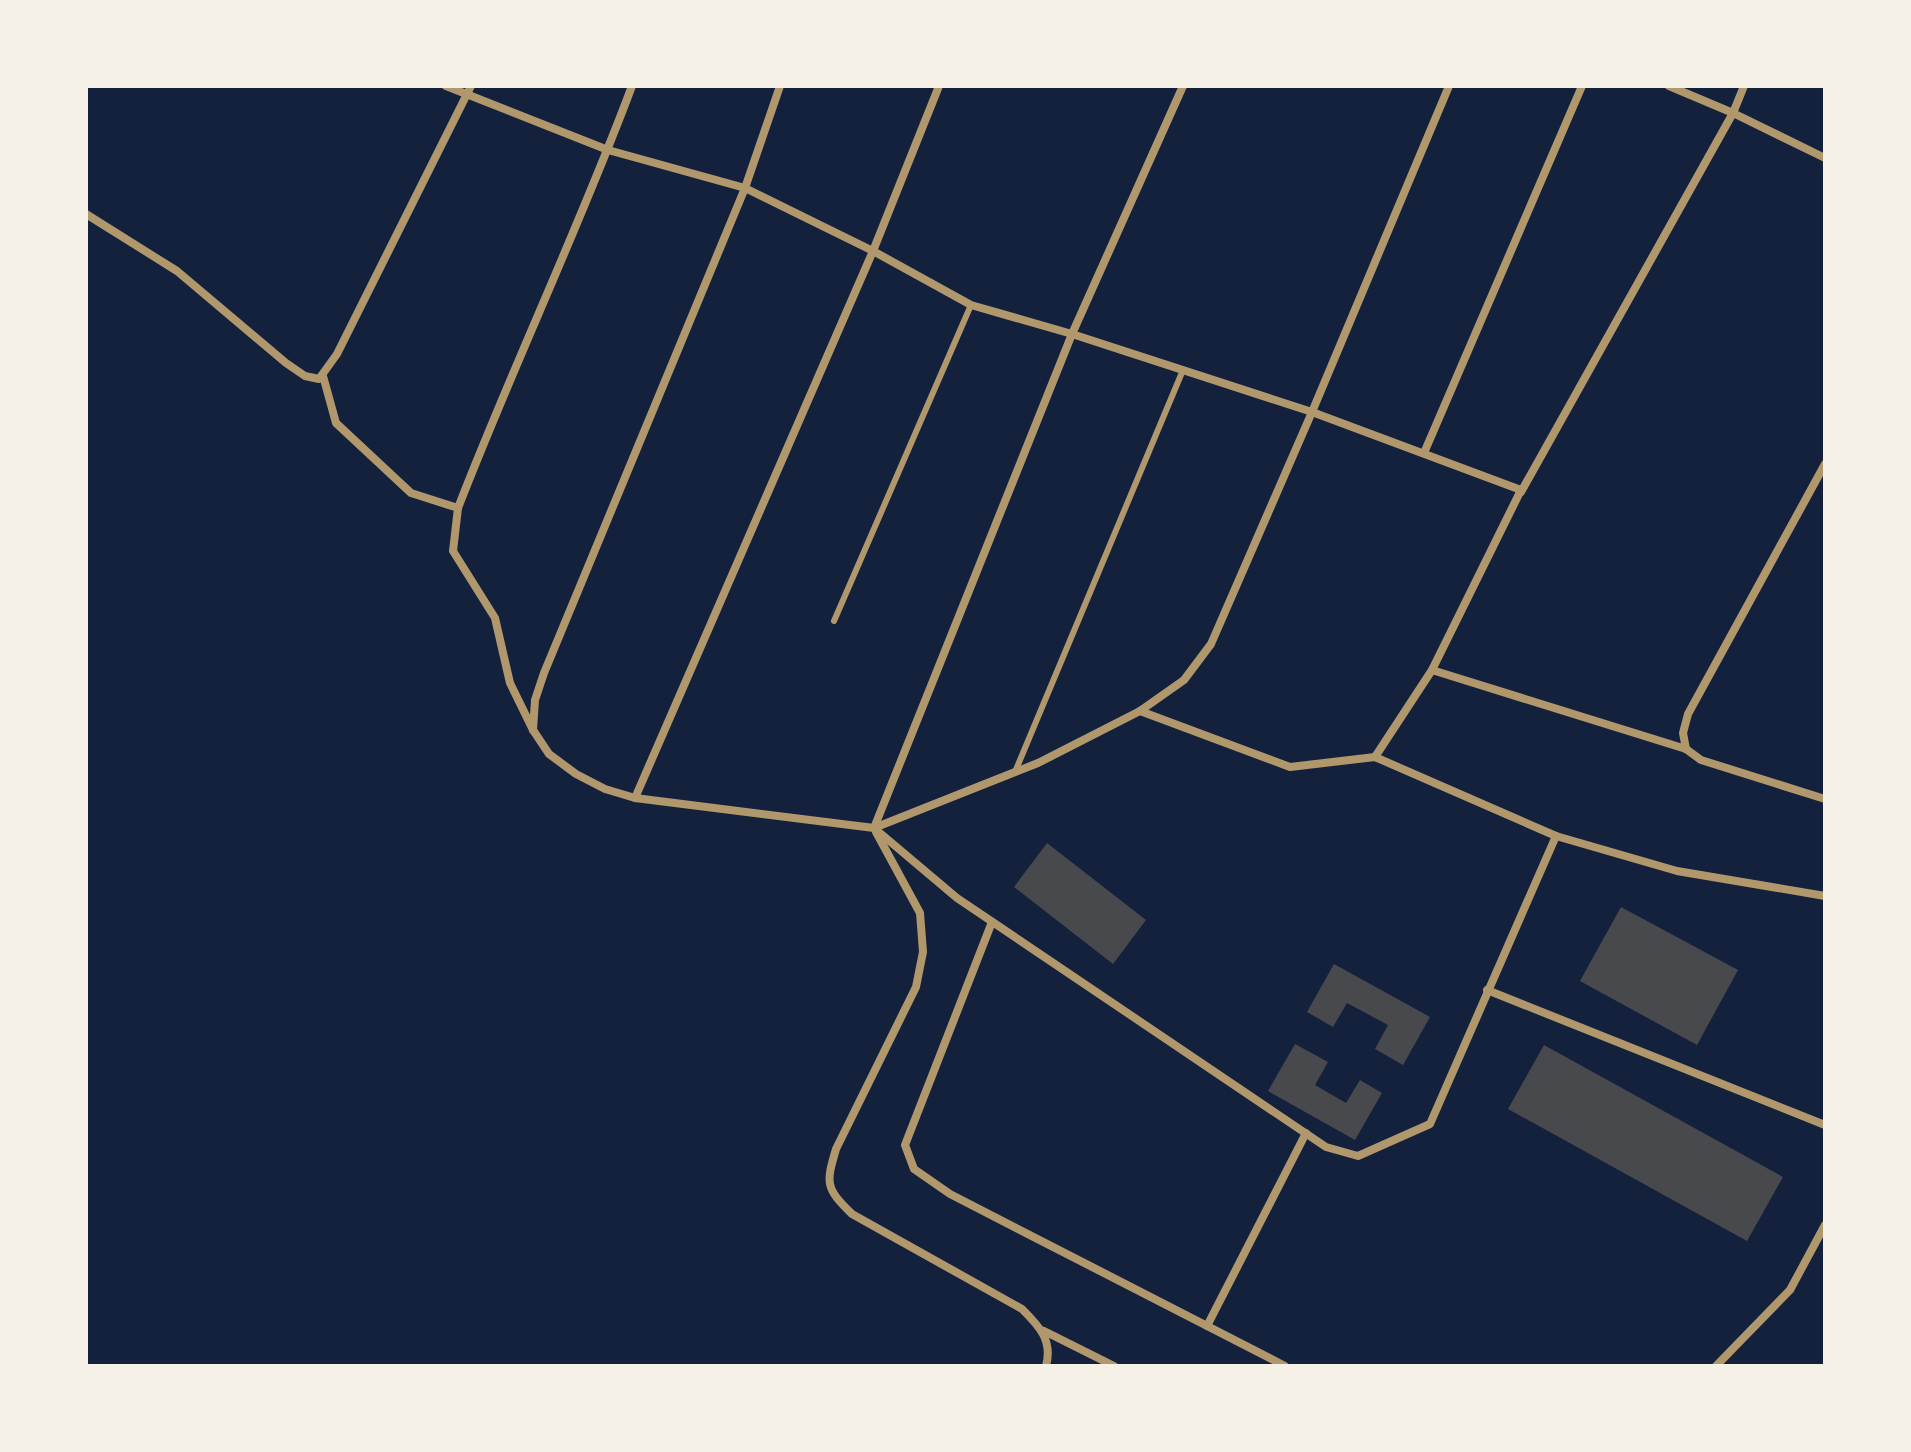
<svg xmlns="http://www.w3.org/2000/svg" width="1911" height="1452" font-family="'Source Sans 3',sans-serif">
	<style>
		.building { fill: #48494c }
		.lines { fill: none; stroke-linecap: round; stroke-linejoin: round }
		.service { stroke: #b1986c; stroke-width: 6 }
		.minor { stroke: #b1986c; stroke-width: 8 }
	</style>
	<rect width="100%" height="100%" fill="#14213d"/>
	<!-- building -->
	<g class="building">
		<polygon points="1047,843 1146,920 1113,964 1014,887"/>
		<polygon points="1621,907 1738,970 1697,1045 1580,981"/>
		<polygon points="1334,964 1430,1017 1403,1065 1375,1049 1388,1025 1347,1003 1333,1027 1307,1012"/>
		<polygon points="1295,1044 1328,1062 1315,1085 1346,1103 1360,1080 1382,1093 1355,1140 1268,1091"/>
		<polygon points="1544,1045 1783,1177 1747,1241 1508,1109"/>
	</g>
	<g class="lines">
		<!-- service -->
		<g class="service">
			<polyline points="834,621 971,305"/>
			<polyline points="1015,772 1183,370"/>
		</g>
		<!-- minor -->
		<g class="minor">
			<polyline points="446,86 608,150 745,188 873,251 971,305 1072,334 1312,412 1521,490 1432,670 1375,757"/>
			<polyline points="1669,86 1733,113 1825,158"/>
			<polyline points="86,214 177,271 286,363 305,376 319,379 337,354 471,86"/>
			<polyline points="323,376 336,423 411,493 458,508 453,551 495,618 510,683 533,730 549,754 576,774 605,789 635,798 874,828 1038,763 1140,711 1184,680 1211,644 1312,412 1449,86"/>
			<polyline points="1424,453 1582,86"/>
			<polyline points="1521,492 1733,113 1744,86"/>
			<path d="M458 508C513 366 579 228 632 86"/>
			<polyline points="1432,670 1686,749 1701,760 1825,799"/>
			<polyline points="1140,711 1290,767 1375,757 1556,836 1677,871 1825,896"/>
			<polyline points="533,730 535,700 544,673 745,188 780,86"/>
			<polyline points="1686,749 1683,733 1688,714 1825,464"/>
			<polyline points="635,798 873,251 939,86"/>
			<polyline points="874,828 957,898 1326,1147 1358,1156 1430,1124 1556,836"/>
			<polyline points="874,828 1072,334 1183,86"/>
			<path d="M876 832 920 913 923 952 916 987 836 1149C826 1183 825 1188 852 1214L1022 1309C1039 1326 1053 1340 1046 1366"/>
			<polyline points="992,922 905,1145 914,1169 950,1194 1285,1366"/>
			<polyline points="1487,990 1825,1125"/>
			<polyline points="1207,1326 1306,1133"/>
			<polyline points="1044,1331 1114,1366"/>
			<polyline points="1716,1366 1790,1290 1825,1225"/>
		</g>
	</g>
	<!-- border -->
	<rect width="1911" height="1452" fill="none" stroke="#f6f1e7" stroke-width="176"/>
</svg>
